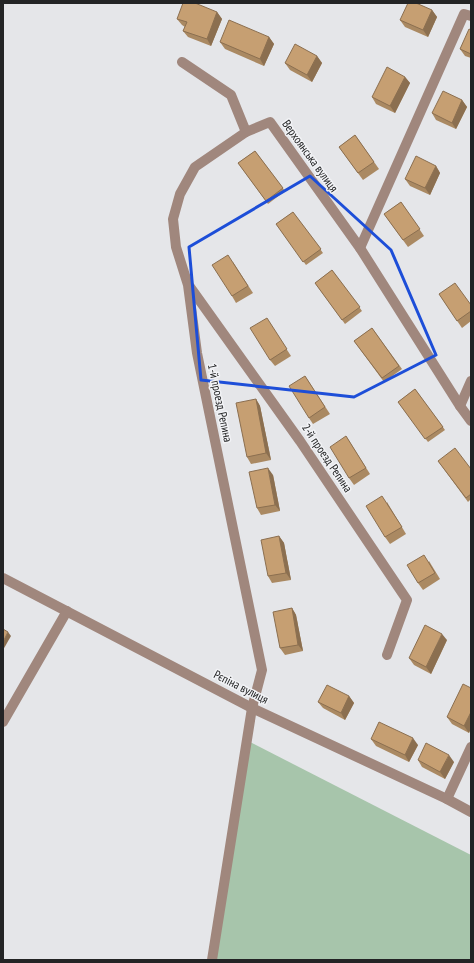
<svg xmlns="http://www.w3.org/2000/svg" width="474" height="963" font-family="'PT Sans Narrow',sans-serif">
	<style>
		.green { fill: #a7c5ab }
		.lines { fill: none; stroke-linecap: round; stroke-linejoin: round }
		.minor { stroke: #a0877d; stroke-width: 10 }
		.wall { fill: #aa8962 }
		.shaded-wall { fill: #8b6f50 }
		.building { fill: #c69f72; stroke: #8b6f50 }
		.marked { fill: none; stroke: #1d4ed8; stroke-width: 3; stroke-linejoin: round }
		.labels { text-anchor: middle; stroke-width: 3; stroke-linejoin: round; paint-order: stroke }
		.street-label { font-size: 12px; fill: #232425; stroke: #f2f3f6 }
	</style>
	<rect width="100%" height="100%" fill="#e5e6e9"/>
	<!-- green -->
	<polygon class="green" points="250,742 471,855 471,960 216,960"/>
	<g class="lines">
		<!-- minor -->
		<g class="minor">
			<polyline points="182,62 231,95 246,132 270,122 360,248 460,406 471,421"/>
			<polyline points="360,248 464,14 471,16"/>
			<polyline points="190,287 300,441 407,600 387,655"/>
			<polyline points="460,406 471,381"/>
			<polyline points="3,578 252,708 447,799 471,812"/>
			<polyline points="3,722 67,611"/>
			<polyline points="447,799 471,747"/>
			<polyline points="212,960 252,708 262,670 197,353 188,285 176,247 173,219 180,194 195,167 246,132"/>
		</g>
	</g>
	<!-- wall -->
	<g class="wall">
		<polygon points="432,10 437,17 428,37 405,27 400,20"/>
		<polygon points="217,12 222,19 211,46 188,37 183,31 185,27 182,25 177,19"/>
		<polygon points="471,30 471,58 465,56 460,49"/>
		<polygon points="269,37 274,44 264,66 225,49 220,42"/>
		<polygon points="317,56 322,63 312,82 290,70 285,63"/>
		<polygon points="405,77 410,83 395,113 376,104 372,97"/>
		<polygon points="462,100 467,107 456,129 436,120 432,113"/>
		<polygon points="355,135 379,169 363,180 339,147"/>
		<polygon points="255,151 285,191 268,204 238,163"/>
		<polygon points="436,166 440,173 430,195 410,186 405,179"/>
		<polygon points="401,202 424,236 408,247 384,214"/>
		<polygon points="293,212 323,253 306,265 276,224"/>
		<polygon points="233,262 253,293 236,303 232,296"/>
		<polygon points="332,270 362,311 345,324 315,283"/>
		<polygon points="439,294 471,305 471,321 462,328"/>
		<polygon points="271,325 291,356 275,366 270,360"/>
		<polygon points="372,328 402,369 384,382 354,341"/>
		<polygon points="305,376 330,414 313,424 309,418"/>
		<polygon points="415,389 445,430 428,442 398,402"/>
		<polygon points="256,399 260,406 271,460 251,464 247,457"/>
		<polygon points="346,436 370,474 354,485 349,478"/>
		<polygon points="438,461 471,469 471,499 468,502"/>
		<polygon points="273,475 280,511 261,515 257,508"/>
		<polygon points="387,502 406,534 390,544 385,537"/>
		<polygon points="279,536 284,543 291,580 272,583 268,576"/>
		<polygon points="429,561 440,579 423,590 418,583"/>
		<polygon points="292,608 296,615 303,651 285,655 280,648"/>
		<polygon points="447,640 431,674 414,665 409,658"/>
		<polygon points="471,688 471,728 469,733 452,724 447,717"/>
		<polygon points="349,696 354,703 345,720 323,708 318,702"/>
		<polygon points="371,739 418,745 409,762 376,746"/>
		<polygon points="418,760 454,762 445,779 422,767"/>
	</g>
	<!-- shaded-wall -->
	<g class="shaded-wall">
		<polygon points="432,10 437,17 428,37 423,30"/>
		<polygon points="217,12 222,19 211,46 207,39"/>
		<polygon points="269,37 274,44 264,66 260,59"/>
		<polygon points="317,56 322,63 312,82 307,75"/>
		<polygon points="405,77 410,83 395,113 390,106"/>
		<polygon points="462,100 467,107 456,129 452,123"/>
		<polygon points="436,166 440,173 430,195 425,188"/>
		<polygon points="256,399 260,406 271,460 266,453"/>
		<polygon points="268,468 273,475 280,511 275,505"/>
		<polygon points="279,536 284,543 291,580 286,573"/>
		<polygon points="292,608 296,615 303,651 298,645"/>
		<polygon points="8,632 11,636 3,650 3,642"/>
		<polygon points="442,634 447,640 431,674 426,667"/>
		<polygon points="349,696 354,703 345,720 341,713"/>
		<polygon points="471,712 471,728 469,733 464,726"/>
		<polygon points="413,738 418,745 409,762 405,755"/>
		<polygon points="449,755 454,762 445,779 440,772"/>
	</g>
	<!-- building -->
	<g class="building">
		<polygon points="183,3 195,3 217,12 207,39 183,31 187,22 177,19"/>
		<polygon points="408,3 416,3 432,10 423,30 400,20"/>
		<polygon points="229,20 269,37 260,59 220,42"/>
		<polygon points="469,29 471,30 471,54 460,49"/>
		<polygon points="295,44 317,56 307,75 285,63"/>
		<polygon points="387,67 405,77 390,106 372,97"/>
		<polygon points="443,91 462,100 452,123 432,113"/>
		<polygon points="355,135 374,162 358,173 339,147"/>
		<polygon points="255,151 283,188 266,201 238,163"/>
		<polygon points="416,156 436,166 425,188 405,179"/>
		<polygon points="401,202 420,229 403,240 384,214"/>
		<polygon points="293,212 321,249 303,262 276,224"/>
		<polygon points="228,255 248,286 232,296 212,265"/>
		<polygon points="332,270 360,307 342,320 315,283"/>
		<polygon points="455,283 471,305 471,311 457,321 439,294"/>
		<polygon points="267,318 287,349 270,360 250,328"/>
		<polygon points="372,328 399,366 382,378 354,341"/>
		<polygon points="305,376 325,407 309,418 289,386"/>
		<polygon points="415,389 443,427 425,439 398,402"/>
		<polygon points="256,399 266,453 247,457 236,403"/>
		<polygon points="346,436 366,468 349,478 330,447"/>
		<polygon points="455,448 471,469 471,494 466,498 438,461"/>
		<polygon points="268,468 275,505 257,508 249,472"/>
		<polygon points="382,496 402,527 385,537 366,506"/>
		<polygon points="279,536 286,573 268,576 261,540"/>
		<polygon points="424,555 435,573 418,583 407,565"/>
		<polygon points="292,608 298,645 280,648 273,612"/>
		<polygon points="425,625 442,634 426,667 409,658"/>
		<polygon points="3,629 8,632 3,642"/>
		<polygon points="463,684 471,688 471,712 464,726 447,717"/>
		<polygon points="327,685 349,696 341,713 318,702"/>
		<polygon points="379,722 413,738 405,755 371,739"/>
		<polygon points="426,743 449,755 440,772 418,760"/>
	</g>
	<!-- marked area -->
	<path class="marked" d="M310 176 391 250 436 355 354 397 201 380 189 247Z"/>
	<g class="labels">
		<!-- street labels -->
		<g class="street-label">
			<text transform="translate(310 156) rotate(54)" y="4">Верхоянська вулиця</text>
			<text transform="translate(220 403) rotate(78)" y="4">1-й проезд Репина</text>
			<text transform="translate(327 458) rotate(56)" y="4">2-й проезд Репина</text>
			<text transform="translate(241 687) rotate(27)" y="4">Рєпіна вулиця</text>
		</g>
	</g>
	<!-- border -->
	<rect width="474" height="963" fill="none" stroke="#232425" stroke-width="8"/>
</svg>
